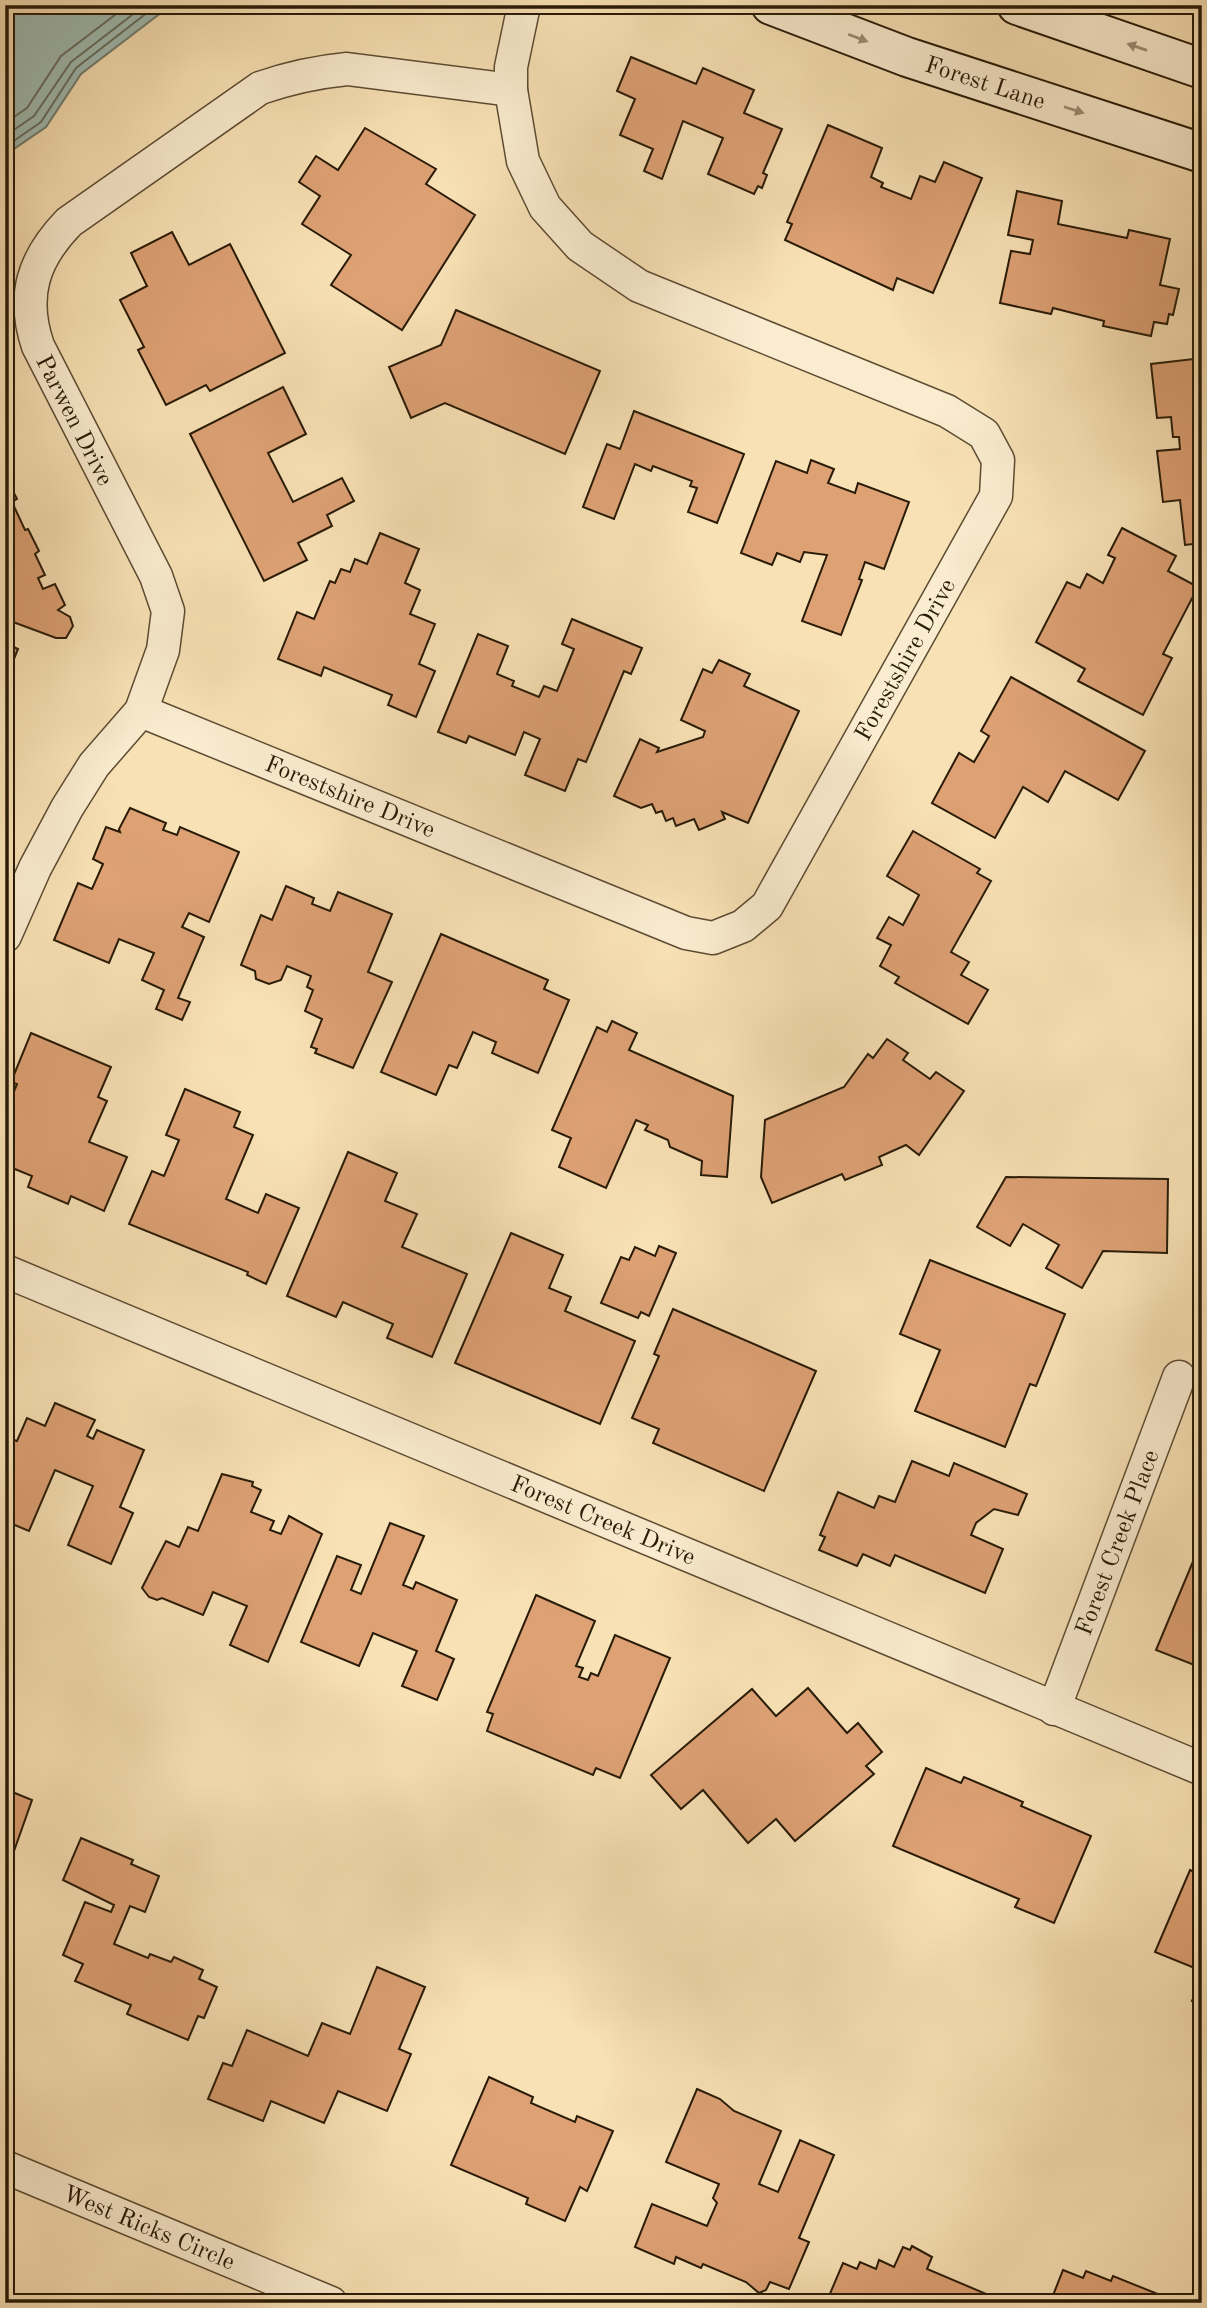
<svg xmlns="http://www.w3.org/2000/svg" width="1207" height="2308" font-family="'Old Standard TT',serif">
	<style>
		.water { fill: #9fbcb4; stroke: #6f7c6f; stroke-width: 2 }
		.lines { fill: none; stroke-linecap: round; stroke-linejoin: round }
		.shore { stroke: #646c5e; stroke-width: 2 }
		.building { fill: #dda174; stroke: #281b07; stroke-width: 2 }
		.street-casing { stroke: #5c4c32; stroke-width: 35 }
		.secondary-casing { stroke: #281b07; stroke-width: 42 }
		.street { stroke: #faeccf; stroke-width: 32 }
		.secondary { stroke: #faeccf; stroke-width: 38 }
		.oneway { fill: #9c8e75 }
		.labels { text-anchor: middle; stroke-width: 7; stroke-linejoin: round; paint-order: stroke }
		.street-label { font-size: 24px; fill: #281b07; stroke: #faeccf }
	</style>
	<rect width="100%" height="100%" fill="#f8e1b5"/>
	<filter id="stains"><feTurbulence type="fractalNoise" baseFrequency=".00286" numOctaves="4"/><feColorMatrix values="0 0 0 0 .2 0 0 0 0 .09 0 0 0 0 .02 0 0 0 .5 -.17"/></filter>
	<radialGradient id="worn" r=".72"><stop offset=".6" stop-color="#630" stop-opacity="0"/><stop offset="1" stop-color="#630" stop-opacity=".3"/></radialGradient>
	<!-- water -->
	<polygon class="water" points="5,5 161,5 166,9 81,74 46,127 5,155"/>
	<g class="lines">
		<!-- shore -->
		<g class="shore">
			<polyline points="5,123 27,108 61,56 128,5"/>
			<polyline points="5,136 34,116 71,62 145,5"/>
			<polyline points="5,147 41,122 76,68 157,5"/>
		</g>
	</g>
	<!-- building -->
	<g class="building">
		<polygon points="631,57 696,84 703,68 754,90 744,113 782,129 763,173 767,175 762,188 758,186 754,194 708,174 723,138 683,121 662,179 644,171 653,149 620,135 635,99 617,91"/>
		<polygon points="828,125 882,148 871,177 883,183 881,187 911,199 920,176 935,182 944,162 982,178 933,293 897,278 893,290 785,240 792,224 787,222"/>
		<polygon points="365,128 436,169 426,184 475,215 402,330 331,285 351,255 302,224 320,196 299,182 316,156 338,170"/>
		<polygon points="1017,191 1062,201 1058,224 1127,238 1129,230 1170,239 1160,285 1179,289 1173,315 1169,314 1167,324 1154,322 1151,336 1103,326 1104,321 1053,308 1051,314 1000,303 1011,251 1030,254 1033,240 1008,235"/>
		<polygon points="172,232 189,265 230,244 285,353 210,391 206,385 166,405 138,350 144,347 120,300 147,286 131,253"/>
		<polygon points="456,310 600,371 565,454 445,403 411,418 389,367 441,345"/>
		<polygon points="1202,358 1202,543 1185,545 1180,500 1163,502 1157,451 1180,449 1179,437 1173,437 1171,417 1157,418 1151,364"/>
		<polygon points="283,387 306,434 268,453 293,502 342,478 354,501 327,515 332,526 298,543 307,560 264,581 190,434"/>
		<polygon points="634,411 744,454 717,523 688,512 697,488 690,486 692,481 653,466 651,471 635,464 614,519 583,507 607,444 620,449"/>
		<polygon points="811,460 834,469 828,483 855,493 858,483 909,502 884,569 865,562 859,579 862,580 841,635 802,621 827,555 804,552 800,562 777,553 772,565 741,553 776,461 807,473"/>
		<polygon points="5,476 17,499 12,502 25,530 28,529 39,551 35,554 45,575 38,578 43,589 55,584 65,605 58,610 70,617 73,626 66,638 56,638 5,619"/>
		<polygon points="1122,528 1176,556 1168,571 1198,587 1163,654 1172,658 1143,715 1078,681 1085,669 1036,642 1067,582 1080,588 1087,574 1103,583 1115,558 1108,555"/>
		<polygon points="380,533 419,549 405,583 420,590 410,614 435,624 419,664 435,671 416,717 388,705 392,695 324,667 321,676 278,659 297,612 314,619 330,581 335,583 341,569 350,572 355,559 367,564"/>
		<polygon points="572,619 642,648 631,674 624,671 586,762 578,759 565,791 525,775 540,739 524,732 515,755 469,736 466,743 438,732 478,634 508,646 497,674 514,681 512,686 539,697 544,686 557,691 574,649 562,644"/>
		<polygon points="5,643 18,649 5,681"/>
		<polygon points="719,660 750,674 744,686 799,711 748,823 722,812 725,819 699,830 694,819 676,826 673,818 666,821 662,811 656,813 652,804 641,808 614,796 640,739 659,748 657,752 703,737 705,731 681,720 703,669 712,673"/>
		<polygon points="1011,677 1145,751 1118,800 1065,771 1048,802 1023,787 995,838 932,803 959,753 974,762 989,736 981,731"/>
		<polygon points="130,808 166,823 163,830 177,835 180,827 239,852 209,922 189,913 182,927 204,937 178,998 190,1002 182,1020 156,1009 164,990 142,980 154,953 119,939 109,963 54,940 78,883 92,889 103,864 93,859 106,827 120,832 119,829"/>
		<polygon points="913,831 980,869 977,873 991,881 951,952 969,962 961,975 988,990 968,1024 895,983 899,977 880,966 891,945 877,938 889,917 903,925 919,895 887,876"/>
		<polygon points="286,886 314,898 312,904 330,911 338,892 392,914 368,972 392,982 353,1068 315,1053 317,1049 311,1047 322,1019 305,1011 313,990 307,987 311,976 287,966 281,980 269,984 256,979 255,971 241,965 261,915 272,920"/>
		<polygon points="441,934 548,980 544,989 569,1000 538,1073 492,1053 496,1042 473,1032 457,1068 449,1065 436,1095 381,1072"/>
		<polygon points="612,1021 637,1033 629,1050 733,1096 727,1177 701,1175 702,1161 670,1147 668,1140 645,1130 648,1125 636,1120 606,1188 559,1167 571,1138 552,1130 597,1027 607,1032"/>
		<polygon points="31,1033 111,1067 98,1097 107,1101 89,1142 127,1157 104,1211 71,1196 68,1204 28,1187 32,1176 5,1165 5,1113 17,1084 11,1082"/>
		<polygon points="887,1039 908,1053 903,1060 930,1079 936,1072 964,1091 919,1155 906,1145 879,1157 882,1165 845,1180 842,1174 772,1203 761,1177 765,1120 844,1087 868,1054 873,1058"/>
		<polygon points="185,1089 240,1112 234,1127 253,1135 226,1199 258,1213 266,1194 299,1208 266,1284 247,1275 248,1272 129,1224 152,1171 164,1176 179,1140 166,1135"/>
		<polygon points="348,1152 397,1173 385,1201 417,1214 402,1247 467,1274 432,1357 387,1338 393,1324 343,1302 336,1317 287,1296"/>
		<polygon points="1006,1177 1168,1179 1167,1253 1103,1251 1082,1288 1046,1268 1059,1245 1023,1224 1010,1246 977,1227"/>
		<polygon points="511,1233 563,1255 549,1288 571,1297 565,1311 635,1341 600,1424 455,1363"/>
		<polygon points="659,1246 676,1253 649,1316 641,1312 638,1318 601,1303 621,1257 629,1260 635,1247 655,1256"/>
		<polygon points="930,1260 1065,1314 1036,1386 1030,1384 1005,1447 915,1411 940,1350 900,1334"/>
		<polygon points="673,1309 816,1371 764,1491 653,1443 659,1429 632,1418 659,1356 654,1354"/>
		<polygon points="55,1403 95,1420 87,1436 93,1439 97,1430 144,1450 120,1507 133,1513 111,1564 68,1545 93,1486 55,1470 29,1531 5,1521 5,1454 11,1439 17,1441 27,1418 45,1426"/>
		<polygon points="912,1461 949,1476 954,1463 1027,1494 1018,1515 994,1509 976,1523 971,1535 1003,1549 985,1593 895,1555 890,1566 863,1554 857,1566 819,1550 825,1537 820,1535 838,1492 874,1508 879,1496 895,1502"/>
		<polygon points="222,1474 253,1482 252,1486 261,1490 251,1512 274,1521 270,1530 281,1534 289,1516 322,1534 268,1662 230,1645 247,1606 213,1592 203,1615 162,1598 157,1600 149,1597 142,1588 166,1541 179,1547 188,1527 198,1531"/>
		<polygon points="390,1523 424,1536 403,1585 413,1589 416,1582 457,1600 436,1651 454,1659 437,1700 402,1686 417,1651 373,1633 359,1666 301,1642 337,1556 361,1565 351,1590 361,1594"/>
		<polygon points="1202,1540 1202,1668 1156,1650"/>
		<polygon points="536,1595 595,1621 576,1666 583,1668 579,1677 588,1680 591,1673 598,1676 615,1635 670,1658 620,1778 596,1768 593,1775 487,1731 493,1714 487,1712"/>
		<polygon points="808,1688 847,1733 858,1723 882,1752 866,1766 874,1774 795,1841 776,1819 748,1843 703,1790 681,1809 651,1775 752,1689 776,1716"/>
		<polygon points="926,1768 961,1783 964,1777 1023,1802 1021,1806 1091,1836 1054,1923 1015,1907 1019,1899 893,1846"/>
		<polygon points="5,1789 32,1800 14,1851 5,1848"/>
		<polygon points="81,1838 133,1860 131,1864 159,1876 145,1912 130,1906 114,1944 148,1958 150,1954 171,1962 174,1957 203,1970 199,1979 217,1987 204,2018 198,2016 188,2040 127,2014 131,2005 75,1981 83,1964 63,1955 85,1902 111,1912 114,1905 63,1880"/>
		<polygon points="1190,1870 1202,1875 1202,1971 1155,1952"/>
		<polygon points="377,1967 425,1987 399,2049 411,2054 387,2111 338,2091 324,2123 271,2101 263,2121 208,2099 223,2063 232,2066 247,2030 308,2056 322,2023 350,2034"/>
		<polygon points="1202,1979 1202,2005 1192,2001"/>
		<polygon points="489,2077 533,2097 531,2103 575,2122 577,2116 613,2131 587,2191 580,2187 565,2221 526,2204 528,2198 451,2165"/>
		<polygon points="697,2089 720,2099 734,2111 781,2131 759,2184 778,2192 800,2140 834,2155 799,2238 809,2242 789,2289 770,2282 766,2290 759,2293 746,2282 703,2264 701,2268 676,2257 674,2264 635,2247 652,2204 707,2226 717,2203 713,2198 719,2184 666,2162"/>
		<polygon points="912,2246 932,2257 927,2269 991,2296 988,2303 826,2303 843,2263 857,2269 860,2262 876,2269 879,2260 894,2267 903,2247 910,2250"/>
		<polygon points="1063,2270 1083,2278 1086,2271 1111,2281 1113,2276 1175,2301 1178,2294 1201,2303 1050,2303"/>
	</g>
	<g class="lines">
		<!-- street casing -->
		<g class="street-casing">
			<g id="street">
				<path id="s1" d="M141 711 686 933 713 938 743 926 767 906 996 496 998 460 984 434 947 411 639 286 580 246 545 207 523 161 511 90V67L524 5"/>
				<path d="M5 936 35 868 67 808 94 765 141 711 163 650 168 611 156 576 38 346C21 296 33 259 69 222L260 88C289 78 316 72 347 69L511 90"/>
				<path id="s2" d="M5 1271 1202 1769"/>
				<path id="s3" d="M1054 1709 1179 1377"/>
				<path id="s4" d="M5 2167 331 2303"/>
			</g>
		</g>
		<!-- secondary casing -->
		<g class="secondary-casing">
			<g id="secondary">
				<path id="s5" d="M771 5 907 57 1202 153"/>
				<polyline points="1017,5 1202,69"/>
			</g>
		</g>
		<!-- street -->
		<use href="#street" class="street"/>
		<!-- secondary -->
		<use href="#secondary" class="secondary"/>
	</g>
	<!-- one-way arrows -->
	<defs><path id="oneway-solid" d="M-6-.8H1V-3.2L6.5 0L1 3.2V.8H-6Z" transform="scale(1.75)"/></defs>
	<g class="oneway">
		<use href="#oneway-solid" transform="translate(858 38) rotate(21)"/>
		<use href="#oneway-solid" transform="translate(1137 47) rotate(-161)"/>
		<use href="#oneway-solid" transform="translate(1074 110) rotate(18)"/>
	</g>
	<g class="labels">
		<!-- street labels -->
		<g class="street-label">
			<text dy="8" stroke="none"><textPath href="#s5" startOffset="228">Forest Lane</textPath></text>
			<text transform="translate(75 420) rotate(63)" y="8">Parwen Drive</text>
			<text dy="8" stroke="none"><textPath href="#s1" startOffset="962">Forestshire Drive</textPath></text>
			<text dy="8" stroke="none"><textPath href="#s1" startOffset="226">Forestshire Drive</textPath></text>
			<text dy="8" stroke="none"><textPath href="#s2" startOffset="648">Forest Creek Drive</textPath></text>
			<text dy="8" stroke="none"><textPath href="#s3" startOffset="178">Forest Creek Place</textPath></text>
			<text dy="8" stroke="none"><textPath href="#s4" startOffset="156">West Ricks Circle</textPath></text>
		</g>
	</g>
	<!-- margin -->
	<rect width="1207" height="2308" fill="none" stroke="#f8e1b5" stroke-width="28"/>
	<rect x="7" y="7" width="1193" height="2294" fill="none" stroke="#281b07" stroke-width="3.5"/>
	<rect x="14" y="14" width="1179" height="2280" fill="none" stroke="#281b07" stroke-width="2"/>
	<rect width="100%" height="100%" filter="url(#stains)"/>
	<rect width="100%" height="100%" fill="url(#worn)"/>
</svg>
